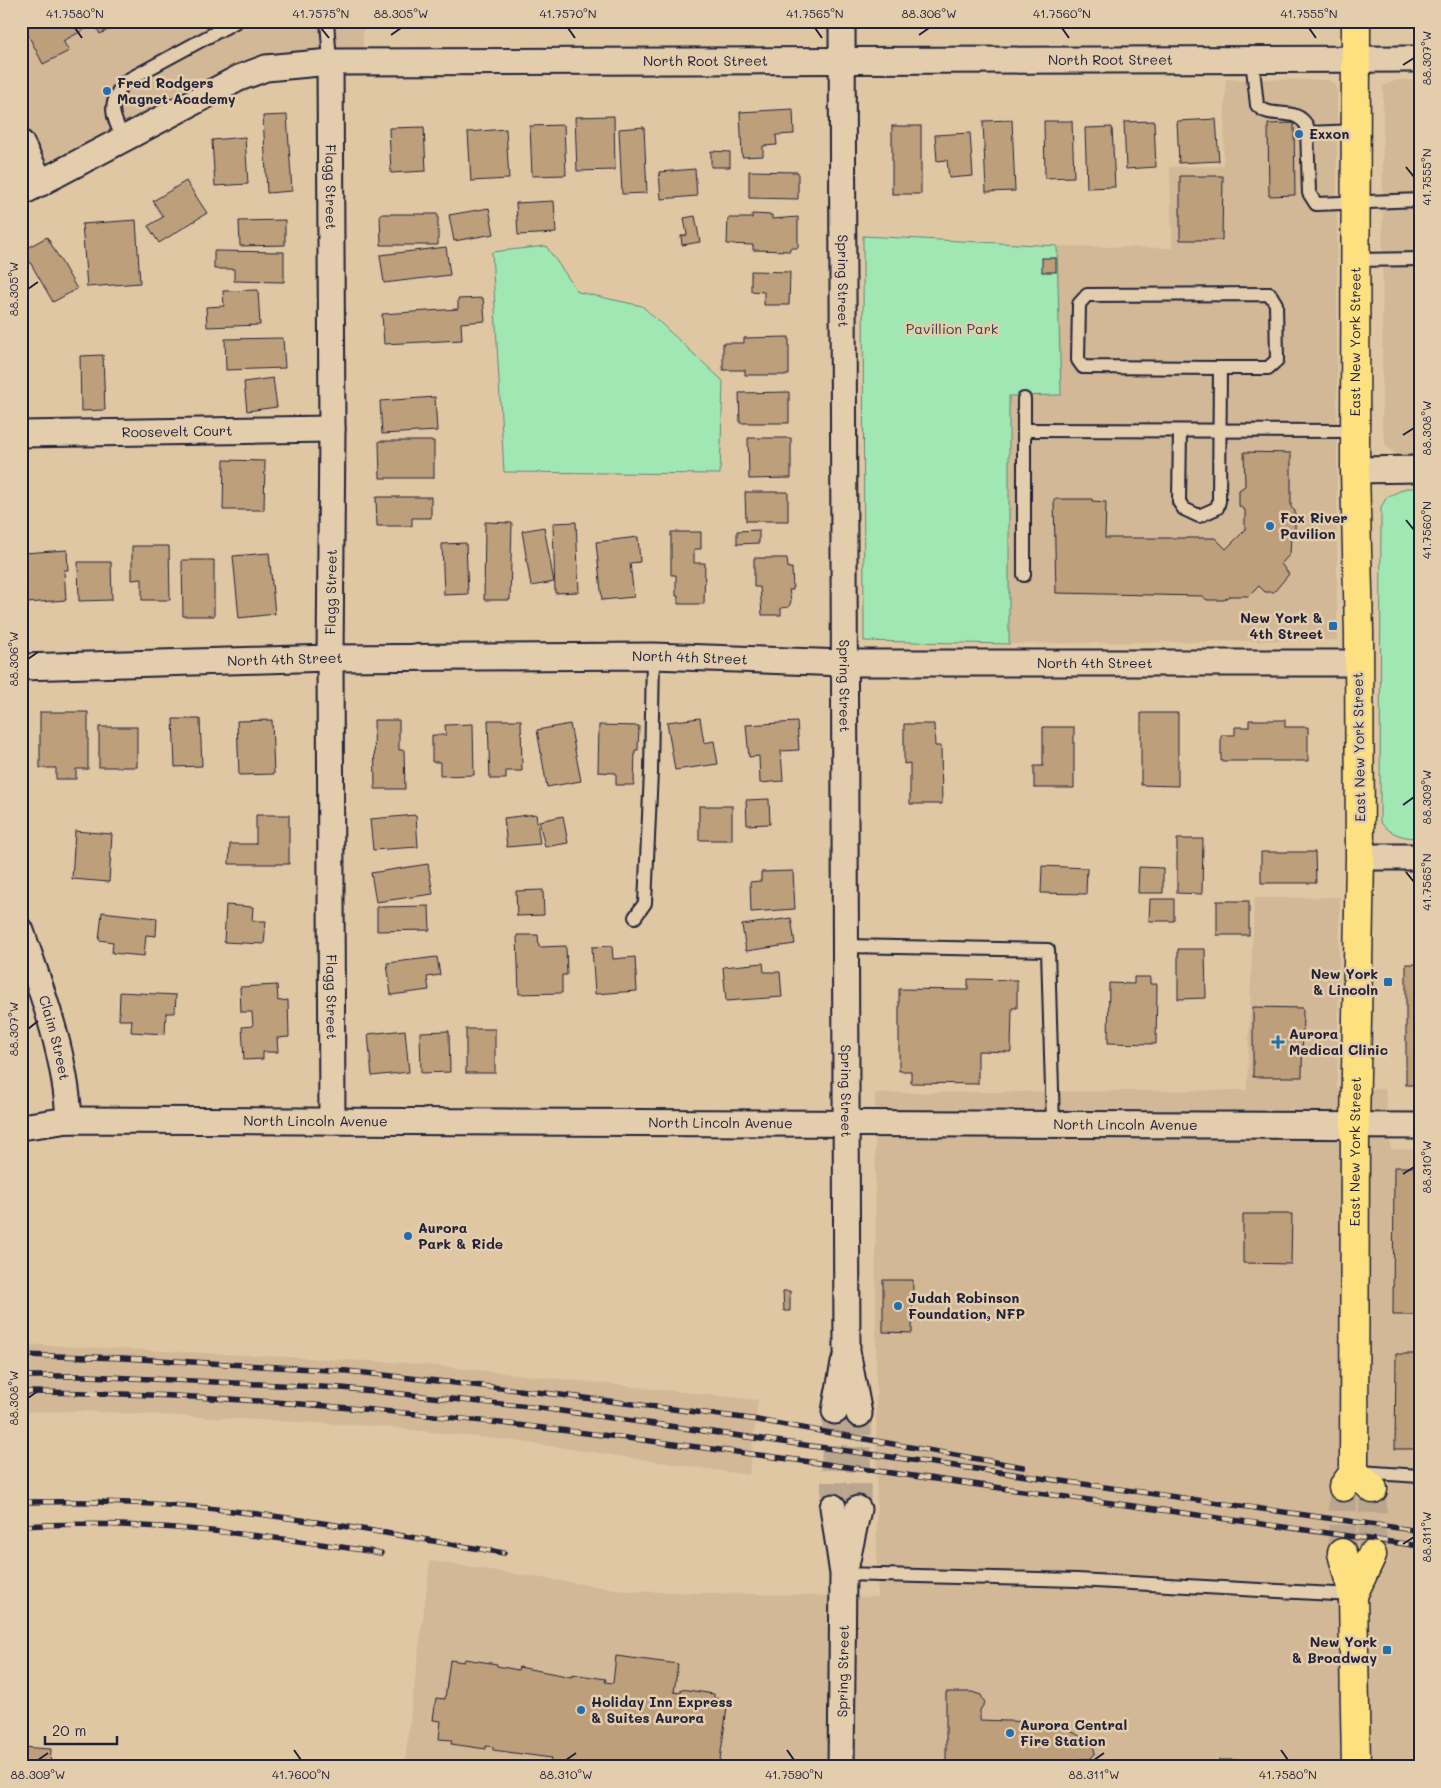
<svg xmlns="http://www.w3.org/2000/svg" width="1441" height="1788" font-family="Mali,sans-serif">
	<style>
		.built { fill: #d2b896 }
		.green { fill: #a1e7b4; stroke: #628478 }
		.building { fill: #bd9f7c; stroke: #22223b }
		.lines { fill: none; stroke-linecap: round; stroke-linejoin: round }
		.minor-tunnel { stroke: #baa68f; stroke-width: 25; stroke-dasharray: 25 12; stroke-linecap: butt }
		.primary-tunnel { stroke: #baa68f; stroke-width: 28; stroke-dasharray: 28 14; stroke-linecap: butt }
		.service-casing { stroke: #22223b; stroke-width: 16 }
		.minor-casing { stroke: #22223b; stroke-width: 29 }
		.primary-casing { stroke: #22223b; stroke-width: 31 }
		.service { stroke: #e3cdac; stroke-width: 12 }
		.minor { stroke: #e3cdac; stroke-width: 25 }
		.primary { stroke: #fde080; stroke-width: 28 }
		.rail-casing { stroke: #22223b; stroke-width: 5.5 }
		.rail { stroke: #e3cdac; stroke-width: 4; stroke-dasharray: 11; stroke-linecap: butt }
		.ticks { fill: none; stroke: #22223b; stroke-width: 2 }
		.poi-dot { fill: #1f6fb2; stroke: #e3cdac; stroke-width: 2 }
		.labels { text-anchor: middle; stroke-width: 5; stroke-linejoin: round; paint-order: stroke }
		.street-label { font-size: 14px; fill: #22223b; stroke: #e3cdac }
		.poi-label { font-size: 14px; font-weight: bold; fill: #22223b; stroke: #e3cdac; text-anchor: start }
		.park-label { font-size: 14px; fill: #35404d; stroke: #e3cdac }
		.neatline { fill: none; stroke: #22223b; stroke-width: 2 }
		.ticks-label { font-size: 12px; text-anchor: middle; fill: #22223b }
	</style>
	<rect width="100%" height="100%" fill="#e0c7a4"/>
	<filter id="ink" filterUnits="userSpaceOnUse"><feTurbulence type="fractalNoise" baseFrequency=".02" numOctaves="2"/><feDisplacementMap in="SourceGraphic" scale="10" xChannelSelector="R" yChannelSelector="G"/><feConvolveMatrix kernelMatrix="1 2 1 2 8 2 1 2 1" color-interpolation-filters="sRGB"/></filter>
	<g filter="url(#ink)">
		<!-- built -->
		<g class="built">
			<polygon points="21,21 363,21 363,57 254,59 45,168 21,123"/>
			<polygon points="1226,79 1329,80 1337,87 1337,640 1009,644 1009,396 1061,395 1057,246 1172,248 1170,167 1223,166"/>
			<polygon points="1397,80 1420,80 1420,458 1396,455 1386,446 1382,424 1383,86"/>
			<polygon points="1340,897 1337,1089 1385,1089 1391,1149 1420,1150 1420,1767 404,1767 430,1561 628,1591 877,1597 875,1093 1247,1090 1254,898"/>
			<polygon points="21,1344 409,1363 758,1400 749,1475 515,1441 375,1426 81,1411 21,1412"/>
		</g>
		<!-- green -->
		<g class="green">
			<polygon points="863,236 1057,246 1061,395 1009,396 1009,644 864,641"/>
			<polygon points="546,246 578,292 642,306 723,381 720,474 504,472 492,252"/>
			<path d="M1406 488H1420V838C1403 838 1392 835 1380 822L1381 507 1387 497Z"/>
		</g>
		<!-- building -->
		<g class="building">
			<polygon points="21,21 126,21 100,34 95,24 63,41 69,51 43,64"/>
			<rect x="1400" y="21" width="20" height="5"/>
			<polygon points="793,109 794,134 776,135 777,145 763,146 763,156 742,157 740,112"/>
			<polygon points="287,115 292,191 267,193 263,116"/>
			<polygon points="614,116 615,170 577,171 575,117"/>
			<polygon points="1216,119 1219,161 1179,163 1177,121"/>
			<polygon points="1012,120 1015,191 986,192 983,121"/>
			<polygon points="1044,121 1072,121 1074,177 1045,178"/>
			<polygon points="1154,121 1156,167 1126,169 1124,122"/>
			<polygon points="1294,123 1295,195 1269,196 1268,124"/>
			<polygon points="564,125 566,175 532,176 530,126"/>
			<rect x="892" y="126" width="29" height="68"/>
			<polygon points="424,127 426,171 391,173 389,128"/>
			<polygon points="644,127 647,193 622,194 619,129"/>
			<polygon points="1112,127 1115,187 1087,188 1085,128"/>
			<polygon points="506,129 509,179 471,181 468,132"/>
			<polygon points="970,133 973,176 949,178 947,160 937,161 935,135"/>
			<polygon points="245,137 248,184 215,186 212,140"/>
			<polygon points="711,151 730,152 730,167 711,167"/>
			<polygon points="695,169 697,196 661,199 659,172"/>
			<polygon points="749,171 798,172 798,199 749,198"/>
			<polygon points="1180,176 1223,176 1222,240 1180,240"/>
			<polygon points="186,181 207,213 159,243 148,226 163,217 153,201"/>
			<polygon points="554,201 556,233 518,235 516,203"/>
			<polygon points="489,208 494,234 454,241 449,215"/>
			<polygon points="380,214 438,214 438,245 381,245"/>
			<polygon points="752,214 772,215 772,219 798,217 798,248 790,248 790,251 753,250 753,245 727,244 728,218 752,218"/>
			<polygon points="695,216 700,242 682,245 681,236 687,235 684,218"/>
			<polygon points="136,220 140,283 87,287 82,224"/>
			<polygon points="285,220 285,245 240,246 239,221"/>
			<polygon points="47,237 77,289 53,302 23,250"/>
			<polygon points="446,247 450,275 384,283 380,255"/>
			<polygon points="214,251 284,252 284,282 234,281 234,269 214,269"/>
			<rect x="1042" y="258" width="14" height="14"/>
			<polygon points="751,271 790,272 789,305 764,305 764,292 751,291"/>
			<polygon points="258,290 260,325 207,327 206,307 224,306 223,291"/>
			<polygon points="483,298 485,321 461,323 462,340 384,344 382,314 458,309 458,299"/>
			<polygon points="789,337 789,375 745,375 745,370 723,370 723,343 744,343 744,338"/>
			<polygon points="283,338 285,368 226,370 225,339"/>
			<polygon points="103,355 105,410 81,411 80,356"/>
			<polygon points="273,378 277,407 247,411 244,382"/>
			<polygon points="789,392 789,423 740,423 739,393"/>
			<polygon points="435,397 437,431 382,434 380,401"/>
			<polygon points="748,438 791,438 791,478 749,479"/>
			<polygon points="379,441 434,441 434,478 380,478"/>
			<polygon points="1244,452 1291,453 1291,507 1295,511 1295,530 1291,535 1290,554 1281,564 1289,574 1274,592 1265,592 1259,586 1249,596 1230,596 1224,600 1207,600 1202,596 1056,593 1054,499 1092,499 1092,501 1106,502 1105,538 1215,538 1226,549 1245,530 1245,510 1239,506 1239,490 1245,486"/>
			<polygon points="224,460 265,461 264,510 223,510"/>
			<polygon points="745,492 788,492 788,521 746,521"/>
			<polygon points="376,497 431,497 431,518 412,518 412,526 377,526"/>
			<polygon points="485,522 512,523 510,600 484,600"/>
			<polygon points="576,522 579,592 555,593 553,523"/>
			<polygon points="544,527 554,582 531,586 522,531"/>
			<polygon points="759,530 759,543 737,544 737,531"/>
			<polygon points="671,532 701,532 701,549 694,549 694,563 705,563 704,604 678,604 678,596 676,596 676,575 671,575"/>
			<polygon points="638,537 640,562 630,563 634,597 602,600 596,542"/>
			<polygon points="466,543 468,594 444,595 442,544"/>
			<polygon points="132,546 169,546 170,600 142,600 142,579 132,580"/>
			<polygon points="67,550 68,570 64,570 66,600 27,603 24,553"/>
			<polygon points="269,553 275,614 239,618 233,556"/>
			<polygon points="754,558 787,558 788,568 792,568 793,590 789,590 791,601 789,607 781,608 781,615 762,615 760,587 754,587"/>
			<polygon points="182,560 214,560 214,616 183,616"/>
			<polygon points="78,562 111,562 112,600 79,601"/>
			<polygon points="40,712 88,712 88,769 76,769 76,779 56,779 56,768 40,768"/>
			<polygon points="1141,713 1178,713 1178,786 1141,785"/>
			<polygon points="700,718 704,743 714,741 718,764 675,770 667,722"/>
			<polygon points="173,719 200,719 202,766 175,767"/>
			<polygon points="272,720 274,774 239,775 237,721"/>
			<polygon points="374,720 399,720 399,750 404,750 405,789 375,789"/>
			<polygon points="488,720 521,720 522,771 506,771 506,779 490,779"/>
			<polygon points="1249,720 1285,720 1285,727 1308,727 1308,761 1221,761 1221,735 1235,735 1235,727 1249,727"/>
			<polygon points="797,722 799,750 781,751 783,781 760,783 759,756 749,757 746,725"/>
			<polygon points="473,724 474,775 440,776 440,762 432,762 432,735 446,735 445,725"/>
			<polygon points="570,724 581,781 547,787 537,730"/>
			<polygon points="904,724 934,724 935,746 941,746 942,804 910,804 910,763 904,764"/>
			<polygon points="599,725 639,726 638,750 635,750 634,785 616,785 616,773 598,772"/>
			<rect x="99" y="727" width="38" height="40"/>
			<polygon points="1043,727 1074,727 1074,788 1034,788 1034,766 1043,766"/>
			<polygon points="769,799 770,824 747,825 746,800"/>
			<rect x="699" y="806" width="33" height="34"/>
			<polygon points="536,814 540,844 507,847 504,818"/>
			<polygon points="256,815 289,815 289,864 229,864 230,844 256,844"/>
			<polygon points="416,815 418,847 373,850 370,819"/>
			<polygon points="563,816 568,843 545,847 539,821"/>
			<polygon points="75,831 112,834 109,882 72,879"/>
			<polygon points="1177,839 1203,839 1202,894 1177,893"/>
			<polygon points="1261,852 1315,852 1316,883 1261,883"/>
			<polygon points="428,864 433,894 376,902 371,873"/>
			<polygon points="1042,866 1087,868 1086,894 1041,893"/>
			<polygon points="1139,867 1163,868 1163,893 1138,893"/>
			<polygon points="793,871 795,909 751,912 750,882 761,881 761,872"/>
			<polygon points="543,890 544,915 517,916 516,891"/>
			<polygon points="1150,899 1174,899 1174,921 1149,921"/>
			<rect x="1217" y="901" width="32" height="34"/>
			<polygon points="226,905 253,907 252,921 266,921 264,944 224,942"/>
			<polygon points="429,906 430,930 377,931 377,907"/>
			<polygon points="102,912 157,918 156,936 146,935 144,956 112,953 113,942 99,940"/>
			<polygon points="791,918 795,944 746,951 742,925"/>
			<polygon points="517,935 538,935 539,947 566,946 567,975 562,975 562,993 519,994"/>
			<polygon points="612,946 613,959 635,957 637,991 595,994 592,947"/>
			<polygon points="1178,949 1205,949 1206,998 1178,999"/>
			<polygon points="437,957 440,975 427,977 429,990 391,995 387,963"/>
			<polygon points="763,963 764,972 780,972 782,997 726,1001 723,967"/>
			<rect x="1406" y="964" width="14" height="121"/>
			<polygon points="1134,977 1150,977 1150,984 1157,984 1156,1044 1108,1043 1109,983 1134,984"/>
			<polygon points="968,979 1017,980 1017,1008 1012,1008 1011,1052 978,1051 978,1084 911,1083 911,1071 899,1071 899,989 968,990"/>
			<polygon points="277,985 278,1001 288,1000 289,1037 277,1038 278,1052 263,1052 263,1059 244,1060 242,1027 253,1026 252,1012 241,1012 240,987"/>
			<polygon points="120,992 176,995 175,1013 166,1013 165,1034 131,1032 132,1020 119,1020"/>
			<polygon points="1253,1007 1303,1008 1302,1077 1253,1077"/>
			<rect x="466" y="1029" width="29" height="44"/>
			<polygon points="405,1030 409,1072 372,1076 368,1034"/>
			<polygon points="449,1031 450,1072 421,1073 420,1032"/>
			<polygon points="1394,1167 1420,1167 1420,1315 1393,1315"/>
			<polygon points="1243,1214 1292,1214 1291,1264 1243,1263"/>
			<polygon points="883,1280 913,1280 912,1333 883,1332"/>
			<polygon points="783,1291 790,1291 790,1311 784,1311"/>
			<polygon points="1396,1354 1420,1354 1420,1449 1395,1449"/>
			<polygon points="616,1656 678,1664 674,1692 681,1693 681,1689 714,1694 714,1698 728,1700 719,1767 550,1767 551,1758 493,1750 493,1747 486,1746 486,1749 451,1744 452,1740 439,1739 441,1721 433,1720 436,1698 445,1699 450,1660 464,1662 465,1659 497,1664 497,1666 518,1670 519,1667 572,1677 572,1674 606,1679 605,1682 613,1683"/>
			<polygon points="946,1692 972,1692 981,1695 985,1703 980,1710 980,1720 1059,1723 1089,1742 1094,1748 1095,1754 1090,1759 1079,1759 1079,1767 946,1767"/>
			<polygon points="21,1747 51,1749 50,1767 21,1767"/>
			<rect x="1219" y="1760" width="47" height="7"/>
		</g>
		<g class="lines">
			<!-- minor-tunnel -->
			<g class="minor-tunnel">
				<polyline points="833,1507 835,1411"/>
				<polyline points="858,1509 859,1414"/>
			</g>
			<!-- primary-tunnel -->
			<g class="primary-tunnel">
				<polyline points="1342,1553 1343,1487"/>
				<polyline points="1372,1555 1373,1489"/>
			</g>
			<!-- service casing -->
			<g class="service-casing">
				<g id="service">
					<polyline points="327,21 330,62"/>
					<path d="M1252 59 1257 105C1271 121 1295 105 1307 126L1309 193 1316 204 1420 200"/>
					<polyline points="1308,133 1356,131"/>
					<path d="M124 140C112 115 107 107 124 82L237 21"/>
					<polyline points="1356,260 1420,259"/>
					<polyline points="1025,430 1355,431"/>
					<polyline points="1180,431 1179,502 1184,509 1199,516 1217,508 1219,501 1220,368 1268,368 1277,360 1276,304 1270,294 1087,295 1079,304 1078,360 1083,367 1220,368"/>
					<polyline points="1024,575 1024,399"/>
					<polyline points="635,917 645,903 651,772 653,656"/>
					<polyline points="846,946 1048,950 1053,1124"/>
					<polyline points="1359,1472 1420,1476"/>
					<polyline points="843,1574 1077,1580 1353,1595"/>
				</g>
			</g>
			<!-- minor casing -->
			<g class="minor-casing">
				<g id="minor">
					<path id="s1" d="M842 21 847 1351 859 1414"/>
					<path id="s2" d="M330 62 332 429 330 658 332 1121"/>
					<polyline points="21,143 41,183"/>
					<path id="s3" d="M21 193 239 78 266 68 330 62 1420 59"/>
					<path id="s4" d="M21 434 332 429"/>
					<polyline points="1355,470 1420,469"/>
					<path id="s5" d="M21 667 330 658 653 656 843 663H1358"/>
					<polyline points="1360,857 1420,857"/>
					<path id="s6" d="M21 931C42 991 66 1056 69 1120"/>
					<path id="s7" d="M21 1127 69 1120 1420 1126"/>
					<polyline points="835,1411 844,1363"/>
					<polyline points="833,1507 843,1574 841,1767"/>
					<polyline points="847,1560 858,1509"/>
				</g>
			</g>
			<!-- primary casing -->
			<g class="primary-casing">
				<g id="primary">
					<polyline points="1354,1472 1373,1489"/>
					<path id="s8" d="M1343 1487 1354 1472 1355 1127 1360 857 1359 632 1355 470 1356 21"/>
					<polyline points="1342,1553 1353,1595 1356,1767"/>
					<polyline points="1353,1595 1372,1555"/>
				</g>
			</g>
			<!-- service -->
			<use href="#service" class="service"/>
			<!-- minor -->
			<use href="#minor" class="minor"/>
			<!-- primary -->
			<use href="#primary" class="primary"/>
			<!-- rail casing -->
			<g class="rail-casing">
				<g id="rail">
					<polyline points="21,1355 123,1358 347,1371 545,1393 752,1419 1023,1467"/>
					<polyline points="21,1376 88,1376 342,1388 540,1408 1420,1531"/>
					<path d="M21 1392C279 1393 534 1425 789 1459 999 1488 1210 1516 1420 1546"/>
					<path d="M21 1502C80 1501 138 1502 196 1507 299 1517 402 1536 504 1553"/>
					<path d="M21 1526C138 1519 266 1535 381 1553"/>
				</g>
			</g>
			<!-- rail -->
			<use href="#rail" class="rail"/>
		</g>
	</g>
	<!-- ticks -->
	<path class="ticks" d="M75 28 82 38M321 28 329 38M568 28 575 38M815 28 822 38M1062 28 1069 38M1309 28 1316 38M391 35 401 28M919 35 929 28M1403 65 1414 58M1406 167 1414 177M28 289 38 282M1403 435 1414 428M1406 520 1414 530M28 659 38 652M1403 805 1414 797M1406 872 1414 882M28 1029 38 1021M1403 1174 1414 1167M28 1398 38 1391M1403 1544 1414 1537M294 1750 301 1760M787 1750 794 1760M1281 1750 1288 1760M38 1760 48 1753M566 1760 576 1753M1094 1760 1104 1753"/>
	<!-- markers -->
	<g class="poi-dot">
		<circle cx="107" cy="91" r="5"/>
		<circle cx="1299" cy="134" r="5"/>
		<circle cx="1270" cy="526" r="5"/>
		<rect x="1328" y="621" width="10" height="10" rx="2.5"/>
		<rect x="1383" y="977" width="10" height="10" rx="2.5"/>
		<path d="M1275.5 1034.5h5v5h5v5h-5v5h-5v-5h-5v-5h5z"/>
		<circle cx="408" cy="1236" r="5"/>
		<circle cx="898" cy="1306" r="5"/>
		<rect x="1382" y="1645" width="10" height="10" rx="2.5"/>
		<circle cx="581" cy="1710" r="5"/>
		<circle cx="1010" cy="1733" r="5"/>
	</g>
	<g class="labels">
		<!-- street labels -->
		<g class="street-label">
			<text dy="5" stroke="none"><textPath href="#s3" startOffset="1120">North Root Street</textPath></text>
			<text dy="5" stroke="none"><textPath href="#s3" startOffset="715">North Root Street</textPath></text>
			<text dy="5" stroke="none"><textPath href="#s2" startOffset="125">Flagg Street</textPath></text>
			<text dy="5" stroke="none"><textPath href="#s1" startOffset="260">Spring Street</textPath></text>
			<text dy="5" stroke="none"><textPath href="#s8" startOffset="1149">East New York Street</textPath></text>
			<text dy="5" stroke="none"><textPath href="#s4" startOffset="156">Roosevelt Court</textPath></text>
			<text transform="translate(331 592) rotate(-89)" y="5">Flagg Street</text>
			<text dy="5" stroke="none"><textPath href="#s5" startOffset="669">North 4th Street</textPath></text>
			<text dy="5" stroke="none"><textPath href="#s5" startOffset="264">North 4th Street</textPath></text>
			<text dy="5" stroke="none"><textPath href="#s5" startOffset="1074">North 4th Street</textPath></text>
			<text dy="5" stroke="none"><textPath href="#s1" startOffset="665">Spring Street</textPath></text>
			<text transform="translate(1359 747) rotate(-91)" y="5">East New York Street</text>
			<text dy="5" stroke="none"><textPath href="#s2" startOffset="935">Flagg Street</textPath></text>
			<text dy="5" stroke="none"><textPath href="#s6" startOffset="112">Claim Street</textPath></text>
			<text dy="5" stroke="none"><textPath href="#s1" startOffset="1070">Spring Street</textPath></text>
			<text dy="5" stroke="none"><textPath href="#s7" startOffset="295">North Lincoln Avenue</textPath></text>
			<text dy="5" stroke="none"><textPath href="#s7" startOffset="700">North Lincoln Avenue</textPath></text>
			<text dy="5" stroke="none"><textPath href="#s7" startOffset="1105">North Lincoln Avenue</textPath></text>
			<text dy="5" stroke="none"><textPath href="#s8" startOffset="339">East New York Street</textPath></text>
			<text transform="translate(843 1671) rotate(-89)" y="5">Spring Street</text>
		</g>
		<!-- poi labels -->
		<g class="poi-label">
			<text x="117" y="88">Fred Rodgers<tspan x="117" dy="16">Magnet Academy</tspan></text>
			<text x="1309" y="139">Exxon</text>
			<text x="1280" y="523">Fox River<tspan x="1280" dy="16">Pavilion</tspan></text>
			<text x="1323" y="623" text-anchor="end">New York &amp;<tspan x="1323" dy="16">4th Street</tspan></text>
			<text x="1378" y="979" text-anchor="end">New York<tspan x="1378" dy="16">&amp; Lincoln</tspan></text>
			<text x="1289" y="1039">Aurora<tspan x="1289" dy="16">Medical Clinic</tspan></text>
			<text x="418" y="1233">Aurora<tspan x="418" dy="16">Park &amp; Ride</tspan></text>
			<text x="908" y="1303">Judah Robinson<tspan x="908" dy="16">Foundation, NFP</tspan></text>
			<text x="1377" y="1647" text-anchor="end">New York<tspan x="1377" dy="16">&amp; Broadway</tspan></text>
			<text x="591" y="1707">Holiday Inn Express<tspan x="591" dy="16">&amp; Suites Aurora</tspan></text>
			<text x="1020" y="1730">Aurora Central<tspan x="1020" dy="16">Fire Station</tspan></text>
		</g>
		<!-- park labels -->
		<g class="park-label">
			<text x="952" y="334">Pavillion Park</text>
		</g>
	</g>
	<!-- margin -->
	<rect width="1441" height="1788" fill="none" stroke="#e3cdac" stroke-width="55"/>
	<!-- scale -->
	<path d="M45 1736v8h72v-8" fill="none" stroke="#22223b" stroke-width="2.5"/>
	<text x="52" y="1736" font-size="15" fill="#22223b" stroke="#e3cdac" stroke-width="4" paint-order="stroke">20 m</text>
	<rect x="28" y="28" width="1386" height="1732" class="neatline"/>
	<g class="ticks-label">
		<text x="75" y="18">41.7580°N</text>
		<text x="321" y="18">41.7575°N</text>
		<text x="401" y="18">88.305°W</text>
		<text x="568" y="18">41.7570°N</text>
		<text x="815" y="18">41.7565°N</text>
		<text x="929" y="18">88.306°W</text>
		<text x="1062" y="18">41.7560°N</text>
		<text x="1309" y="18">41.7555°N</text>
		<text transform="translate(1427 58) rotate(-90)" y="4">88.307°W</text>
		<text transform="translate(1427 177) rotate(-90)" y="4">41.7555°N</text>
		<text transform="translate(14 289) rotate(-90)" y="4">88.305°W</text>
		<text transform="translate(1427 428) rotate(-90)" y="4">88.308°W</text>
		<text transform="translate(1427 530) rotate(-90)" y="4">41.7560°N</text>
		<text transform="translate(14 659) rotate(-90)" y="4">88.306°W</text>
		<text transform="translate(1427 797) rotate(-90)" y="4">88.309°W</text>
		<text transform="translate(1427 882) rotate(-90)" y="4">41.7565°N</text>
		<text transform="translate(14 1029) rotate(-90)" y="4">88.307°W</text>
		<text transform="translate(1427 1167) rotate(-90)" y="4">88.310°W</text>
		<text transform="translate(14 1398) rotate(-90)" y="4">88.308°W</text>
		<text transform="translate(1427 1537) rotate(-90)" y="4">88.311°W</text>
		<text x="38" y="1779">88.309°W</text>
		<text x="301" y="1779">41.7600°N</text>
		<text x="566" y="1779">88.310°W</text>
		<text x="794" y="1779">41.7590°N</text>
		<text x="1094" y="1779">88.311°W</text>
		<text x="1288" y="1779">41.7580°N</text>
	</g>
</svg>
